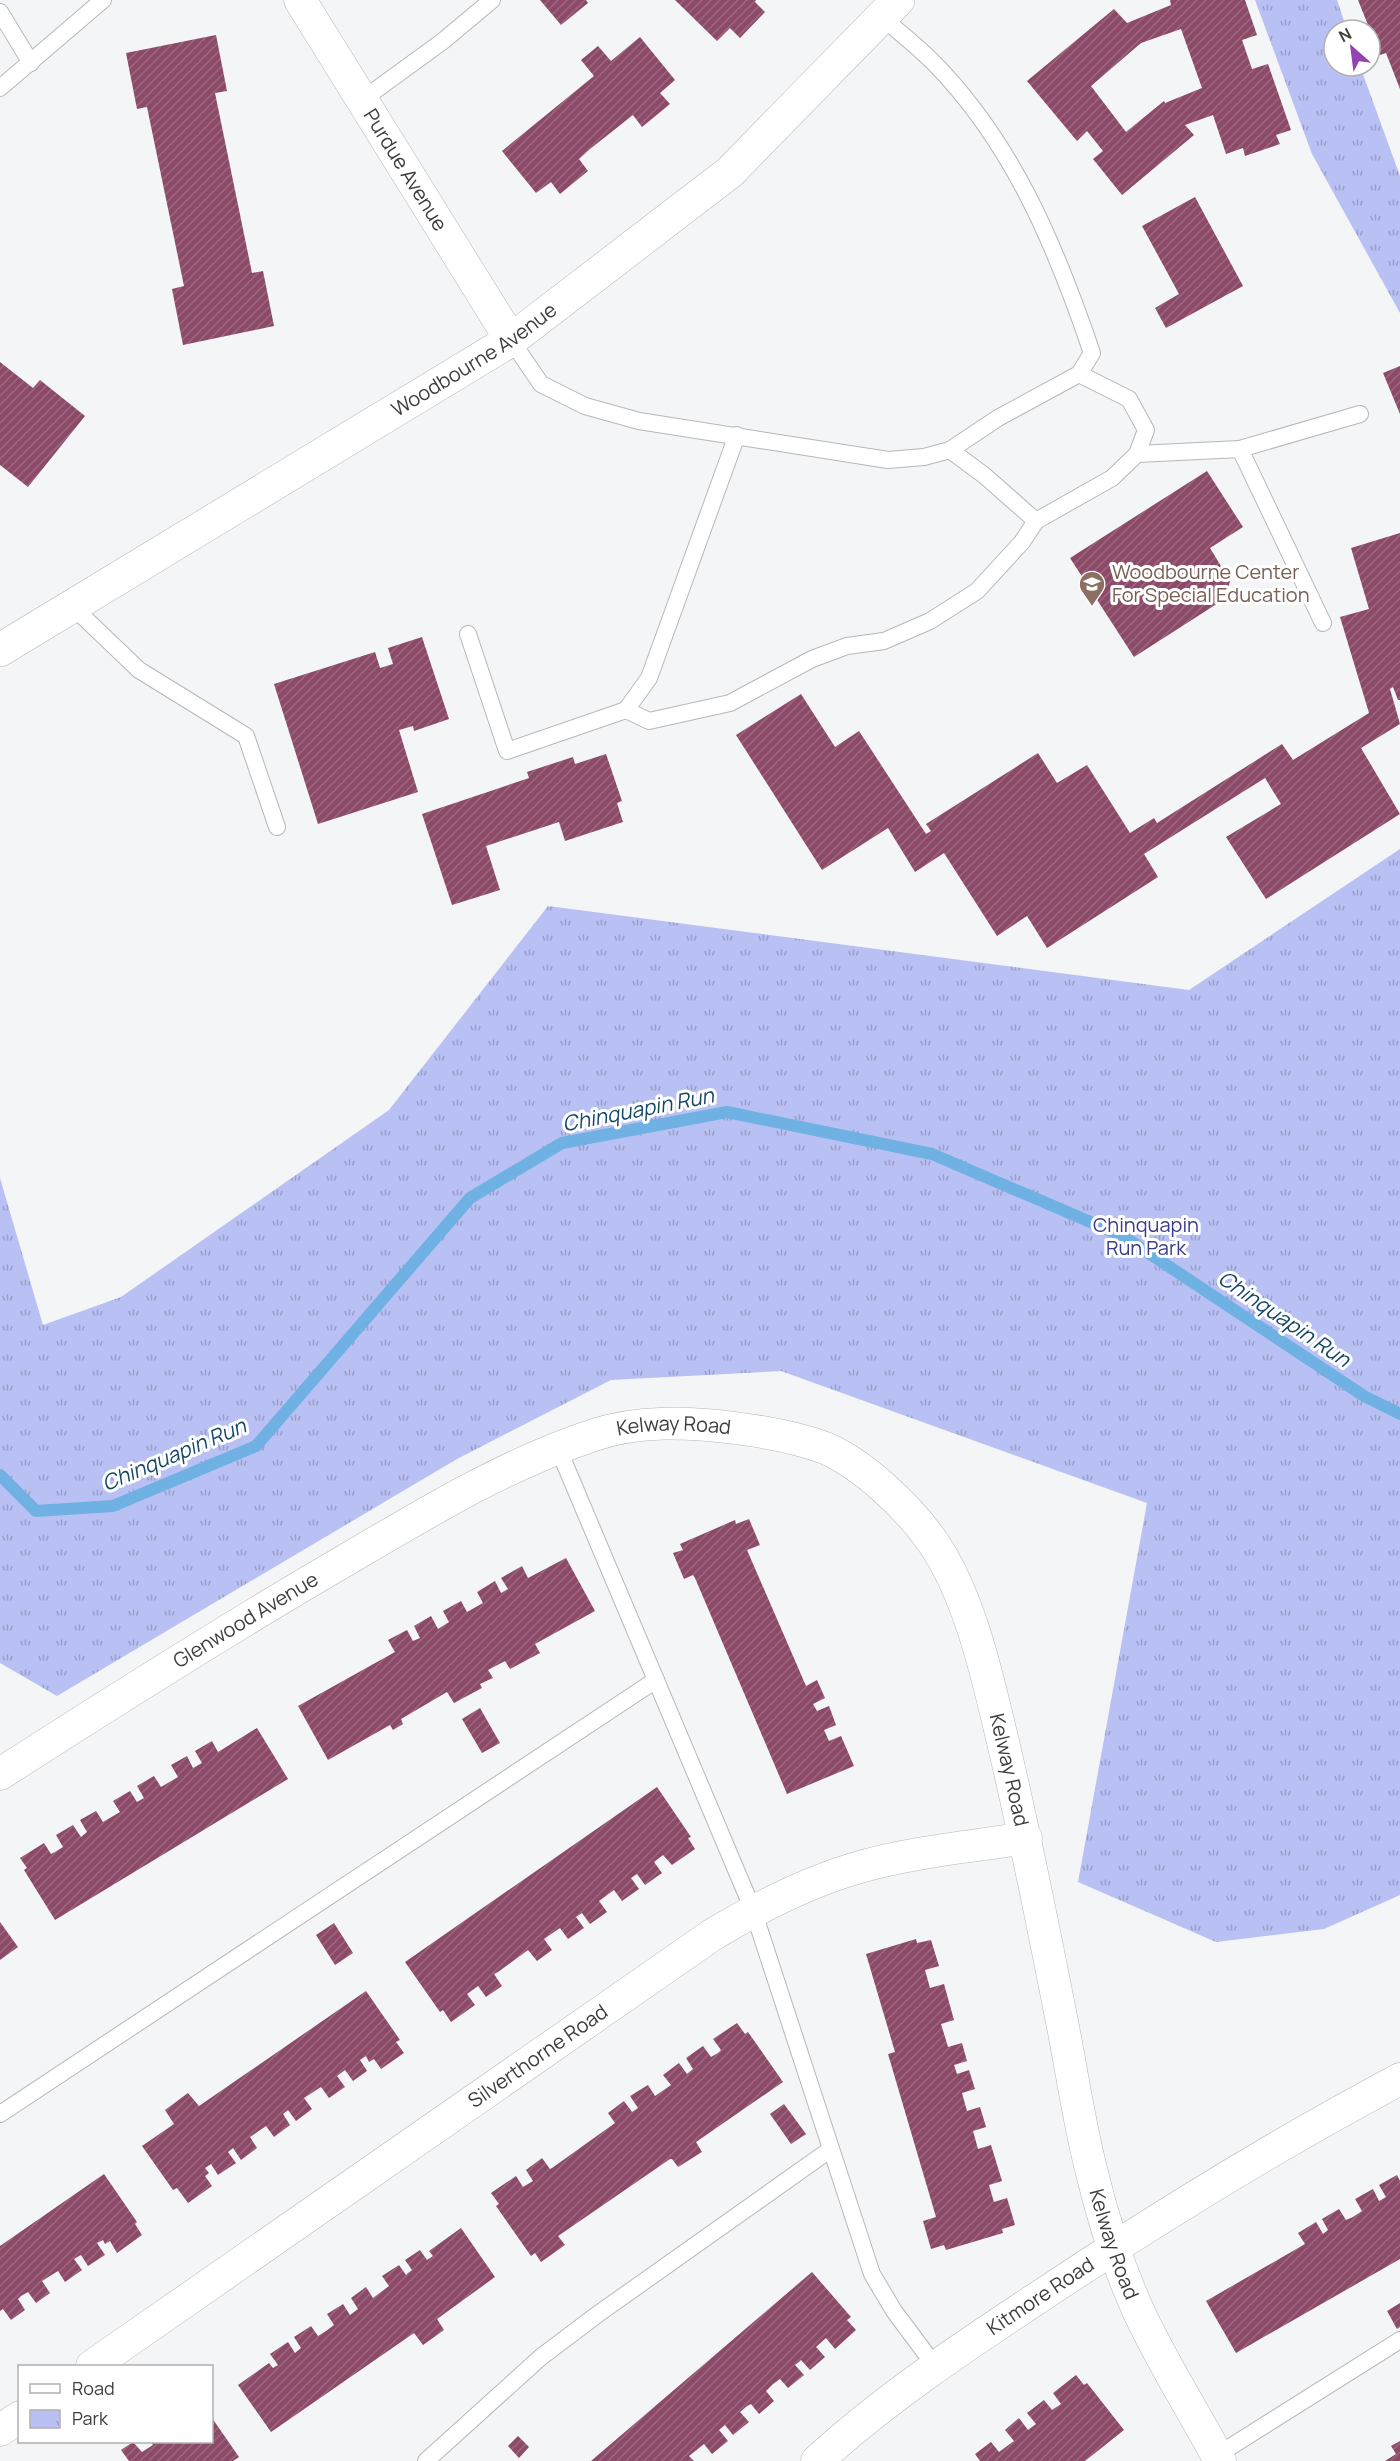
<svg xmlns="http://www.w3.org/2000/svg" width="1400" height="2461" font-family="Manrope,sans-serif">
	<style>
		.park { fill: url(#park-tufts) }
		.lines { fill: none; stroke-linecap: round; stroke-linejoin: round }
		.stream { stroke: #6fb1e2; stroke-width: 12 }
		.building { fill: url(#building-hatch); fill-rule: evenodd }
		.service-casing { stroke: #b7b7b9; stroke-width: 18 }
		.minor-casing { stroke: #b7b7b9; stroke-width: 33 }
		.tertiary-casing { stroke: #b7b7b9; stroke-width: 34 }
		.service { stroke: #fff; stroke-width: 16 }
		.minor { stroke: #fff; stroke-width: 32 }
		.tertiary { stroke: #fff; stroke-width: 33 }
		.labels { text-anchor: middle; stroke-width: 6; stroke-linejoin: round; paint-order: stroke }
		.street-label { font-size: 20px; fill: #3c3d3d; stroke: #fff }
		.education-label { font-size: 20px; fill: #785e54; stroke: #fff; text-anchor: start }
		.park-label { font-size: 20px; fill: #3a3c8b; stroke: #fff }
		.water-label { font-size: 21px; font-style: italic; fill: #154768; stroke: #fff }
	</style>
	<defs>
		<pattern id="park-tufts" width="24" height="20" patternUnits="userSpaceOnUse" patternTransform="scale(1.5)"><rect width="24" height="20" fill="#b9c1f4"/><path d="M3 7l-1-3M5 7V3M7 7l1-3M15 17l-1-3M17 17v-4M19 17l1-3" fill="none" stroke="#989ec7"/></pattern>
		<pattern id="building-hatch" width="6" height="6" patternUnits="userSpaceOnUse" patternTransform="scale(1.5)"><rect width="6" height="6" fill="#8c4968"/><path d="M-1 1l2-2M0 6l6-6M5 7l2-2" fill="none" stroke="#9a687f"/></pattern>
	</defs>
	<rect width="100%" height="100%" fill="#f4f5f6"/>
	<!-- park -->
	<g class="park">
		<polygon points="1255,0 1337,0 1347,30 1334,30 1334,66 1360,66 1400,176 1400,313 1312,154"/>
		<polygon points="1400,849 1400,1895 1324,1929 1216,1942 1078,1882 1147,1503 781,1371 611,1380 457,1459 57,1696 0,1663 0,1178 43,1325 121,1297 389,1110 548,906 1189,990"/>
	</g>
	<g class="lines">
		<!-- stream -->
		<polyline class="stream" points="0,1475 36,1511 113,1506 256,1446 470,1198 562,1143 727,1112 932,1154 1123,1236 1364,1396 1400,1414"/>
	</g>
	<!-- building -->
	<g class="building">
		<polygon points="540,0 586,0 588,3 561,25"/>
		<polygon points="675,0 756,0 755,2 765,12 740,38 730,28 717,41"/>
		<path d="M1170 0H1245L1257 35 1242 40 1252 69 1268 64 1291 130 1276 135 1280 144 1245 156 1243 148 1226 154 1213 115 1185 125 1194 135 1122 195 1093 159 1103 151 1087 131 1077 141 1027 81 1114 9 1127 23 1171 5ZM1181 29 1202 88 1165 103 1164 101 1126 132 1091 86 1141 43Z"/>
		<polygon points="1358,0 1400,0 1400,89 1386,53 1380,55"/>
		<polygon points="216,35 227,91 215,93 252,273 263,271 274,326 183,345 172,289 184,286 147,107 137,109 126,53"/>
		<polygon points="640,37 675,80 660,93 670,104 642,127 633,115 590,149 579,159 588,171 560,194 551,182 536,193 502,151 594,76 581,60 598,46 611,61"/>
		<polygon points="1195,197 1243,286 1166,328 1155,308 1179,294 1142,226"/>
		<polygon points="0,362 33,388 40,380 85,416 28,487 0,465"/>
		<polygon points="1400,366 1400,414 1383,373"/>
		<polygon points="1207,471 1243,527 1210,548 1230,581 1226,598 1134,657 1070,558"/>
		<polygon points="1400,533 1400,700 1398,700 1393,687 1390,689 1400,724 1361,748 1400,814 1266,899 1226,837 1281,804 1265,778 1144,854 1158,877 1047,948 1027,916 997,936 944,853 915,872 888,828 822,870 736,735 801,694 835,747 859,731 926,834 931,831 926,824 1038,753 1057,783 1087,765 1130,833 1154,818 1157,823 1282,744 1293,760 1369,713 1340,617 1369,609 1351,548"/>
		<polygon points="422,637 449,719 414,731 413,726 399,730 418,792 318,824 274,684 375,652 380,668 393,664 388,648"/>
		<polygon points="606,754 622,801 617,803 623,822 565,841 559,822 486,846 500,890 452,905 422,814 529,778 527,772 573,757 575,764"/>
		<polygon points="749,1519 760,1545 747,1550 806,1686 817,1680 825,1698 813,1704 817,1711 829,1706 836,1725 824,1730 828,1739 829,1741 841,1736 854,1766 787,1794 695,1578 693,1575 684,1579 673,1553 683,1550 680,1544 735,1520 736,1524"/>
		<polygon points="566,1558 595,1611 535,1644 540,1653 510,1669 505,1661 488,1670 493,1678 480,1684 482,1688 454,1703 447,1692 401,1719 403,1724 393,1730 390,1725 328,1760 298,1706 395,1652 388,1640 407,1630 413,1641 420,1638 414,1626 431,1616 438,1629 449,1622 443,1611 461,1601 467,1612 483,1603 477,1592 495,1581 501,1593 508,1589 501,1578 522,1566 528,1578"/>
		<polygon points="480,1708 500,1743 482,1753 462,1719"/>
		<polygon points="257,1728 288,1779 55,1920 24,1870 27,1868 20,1858 44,1843 51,1854 55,1852 63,1847 56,1835 73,1825 81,1837 87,1832 80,1820 96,1811 103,1822 120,1812 113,1801 130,1791 137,1802 144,1798 137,1786 154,1776 161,1787 178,1777 171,1765 187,1756 193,1768 202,1763 195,1751 212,1741 218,1752"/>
		<polygon points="657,1787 691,1837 688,1838 695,1849 672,1865 663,1855 654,1862 662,1873 645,1885 637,1874 631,1878 639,1889 622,1901 614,1890 599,1901 607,1912 590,1924 582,1913 576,1917 584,1928 568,1939 560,1928 544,1939 552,1950 537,1961 528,1950 498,1972 494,1974 502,1986 486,1997 478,1986 467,1994 475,2005 451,2022 443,2010 440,2012 405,1962"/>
		<polygon points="0,1922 18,1947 0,1960"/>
		<polygon points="334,1923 353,1953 335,1965 316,1935"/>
		<polygon points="916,1939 917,1943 931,1940 939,1966 925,1970 930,1988 944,1984 954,2020 941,2024 945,2037 948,2047 962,2043 967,2061 954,2065 957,2074 969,2070 975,2089 962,2093 965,2104 967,2111 980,2107 986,2127 973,2131 978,2149 991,2145 1002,2181 989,2185 993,2199 994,2202 1007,2198 1015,2225 1002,2229 1003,2233 946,2250 944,2245 931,2249 923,2221 936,2217 888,2054 895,2052 866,1954"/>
		<polygon points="366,1991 400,2040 396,2042 404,2053 381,2069 374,2059 369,2062 366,2056 360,2060 367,2071 353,2081 345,2070 337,2076 345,2087 329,2098 321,2087 304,2098 312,2109 296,2121 288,2110 283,2114 290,2125 274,2137 266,2126 250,2137 257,2148 241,2160 233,2148 228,2152 236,2163 218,2175 211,2164 205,2168 209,2173 205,2176 212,2186 188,2203 177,2188 173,2190 142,2146 174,2124 165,2110 188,2093 199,2106"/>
		<polygon points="737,2023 745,2034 748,2032 783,2082 696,2142 702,2152 678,2167 672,2159 670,2159 561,2234 558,2236 565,2245 541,2262 535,2253 531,2256 496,2206 499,2204 491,2193 516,2176 523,2187 533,2181 526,2170 542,2158 550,2169 552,2168 615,2123 608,2113 624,2101 632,2112 638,2108 630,2096 648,2085 655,2096 671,2085 663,2075 679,2063 687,2074 693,2069 686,2058 703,2046 711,2057 718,2053 721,2050 713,2039"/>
		<polygon points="784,2104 806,2134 791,2144 770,2114"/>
		<polygon points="104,2174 137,2222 135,2224 142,2235 117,2253 110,2241 105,2244 103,2240 97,2243 105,2255 88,2266 81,2255 79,2256 74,2259 82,2270 65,2282 58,2271 42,2281 50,2293 36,2303 28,2292 21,2296 18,2299 25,2310 11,2320 3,2309 0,2311 0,2246"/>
		<polygon points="1397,2175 1400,2181 1400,2259 1236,2353 1206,2301 1305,2244 1298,2233 1316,2222 1323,2234 1328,2230 1322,2219 1339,2209 1346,2220 1353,2217 1362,2211 1355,2199 1373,2189 1379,2201 1386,2197 1379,2185"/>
		<polygon points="461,2228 495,2277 437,2319 444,2330 423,2345 414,2333 271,2432 238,2385 269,2363 273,2368 278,2365 270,2354 288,2342 295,2353 301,2348 294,2337 311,2326 318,2336 326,2331 334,2325 327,2314 343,2304 350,2315 358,2309 351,2298 366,2287 373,2298 389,2286 382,2276 399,2265 406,2275 408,2273 412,2270 405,2260 420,2250 427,2260 433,2256 429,2251"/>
		<polygon points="812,2272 851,2317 847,2320 856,2330 835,2349 826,2338 816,2347 825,2357 810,2370 801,2360 799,2362 795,2365 804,2375 788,2388 780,2379 773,2384 766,2391 774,2401 759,2414 751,2404 747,2406 740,2412 749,2422 733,2435 725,2425 719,2430 728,2441 712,2454 704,2444 689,2456 694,2461 591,2461"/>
		<polygon points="1400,2303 1400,2327 1397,2329 1387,2311"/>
		<polygon points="1076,2375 1084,2385 1087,2383 1124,2430 1085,2461 980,2461 975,2454 991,2442 999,2452 1014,2441 1005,2430 1019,2418 1028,2430 1036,2424 1027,2413 1044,2400 1052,2410 1061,2404 1053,2393"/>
		<polygon points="212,2418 239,2457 233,2461 129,2461 121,2450 133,2442 142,2452 153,2445 151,2442 212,2442"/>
		<polygon points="518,2436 529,2447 519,2458 508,2446"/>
		<polygon points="1400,2441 1400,2461 1385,2461 1396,2454 1391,2446"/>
	</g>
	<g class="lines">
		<!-- service casing -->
		<g class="service-casing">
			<g id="service">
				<polyline points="0,12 31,63"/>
				<polyline points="0,88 103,0"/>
				<polyline points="362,100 443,41 492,0"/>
				<path d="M511 340 541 384 585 406 639 421 888 460 924 457 950 450 998 418 1079 374 1092 353C1056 247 1013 143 933 62 917 46 899 32 882 17"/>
				<polyline points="737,435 649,678 626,710 649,721 730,703 812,659 847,646 884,641 930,621 977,591 1022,542 1036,521 1112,478 1137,454 1146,430 1129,399 1079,374"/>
				<polyline points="1240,449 1360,414"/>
				<polyline points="950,450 985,476 1036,521"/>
				<polyline points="1137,454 1240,449 1323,623"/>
				<polyline points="72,606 139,670 246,736 277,827"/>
				<polyline points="468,634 507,751 626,710"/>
				<polyline points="558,1448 753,1910 872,2274 894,2311 935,2366"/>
				<polyline points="0,2114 656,1680"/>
				<polyline points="1211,2459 1400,2340"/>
				<polyline points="426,2461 541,2357 598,2314 831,2149"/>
			</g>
		</g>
		<!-- minor casing -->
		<g class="minor-casing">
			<g id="minor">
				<path id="s1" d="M300 0 511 340"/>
				<path id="s2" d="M0 1774C112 1702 224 1631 339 1564 421 1516 503 1465 594 1435 639 1420 688 1422 735 1428 766 1432 796 1437 825 1448 863 1464 909 1508 932 1541 970 1595 988 1679 1003 1742 1026 1839 1045 1935 1064 2032 1073 2079 1080 2127 1092 2173 1103 2219 1118 2265 1137 2308 1161 2361 1193 2410 1220 2461"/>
				<path id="s3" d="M92 2366 712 1935C757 1908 803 1884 853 1869 909 1852 969 1847 1026 1838"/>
				<polyline points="0,2430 20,2417"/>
				<path id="s4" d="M817 2461C886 2398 962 2348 1039 2297 1156 2219 1276 2145 1400 2079"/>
			</g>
		</g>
		<!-- tertiary casing -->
		<g class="tertiary-casing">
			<g id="tertiary">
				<path id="s5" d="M0 650 511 340 730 172 898 0"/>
			</g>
		</g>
		<!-- service -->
		<use href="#service" class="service"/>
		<!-- minor -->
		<use href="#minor" class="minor"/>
		<!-- tertiary -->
		<use href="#tertiary" class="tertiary"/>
	</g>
	<!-- icons -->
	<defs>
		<g id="school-pin" transform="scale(1.35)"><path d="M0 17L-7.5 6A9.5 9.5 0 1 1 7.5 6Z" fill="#8d6e63" stroke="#fff"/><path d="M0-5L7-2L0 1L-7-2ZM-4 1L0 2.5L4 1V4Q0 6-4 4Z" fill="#fff"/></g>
	</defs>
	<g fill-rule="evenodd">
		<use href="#school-pin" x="1092" y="584"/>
	</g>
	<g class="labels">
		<!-- street labels -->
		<g class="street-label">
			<text dy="7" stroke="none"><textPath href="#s1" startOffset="200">Purdue Avenue</textPath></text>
			<text dy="7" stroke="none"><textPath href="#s5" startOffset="556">Woodbourne Avenue</textPath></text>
			<text dy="7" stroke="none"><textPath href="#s2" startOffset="766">Kelway Road</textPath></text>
			<text dy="7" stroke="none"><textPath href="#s2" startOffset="290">Glenwood Avenue</textPath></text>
			<text dy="7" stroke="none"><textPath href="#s2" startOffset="1306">Kelway Road</textPath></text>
			<text dy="7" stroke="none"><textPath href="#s3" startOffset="543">Silverthorne Road</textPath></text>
			<text dy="7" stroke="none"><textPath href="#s2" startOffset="1792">Kelway Road</textPath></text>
			<text dy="7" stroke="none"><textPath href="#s4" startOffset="278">Kitmore Road</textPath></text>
		</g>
		<!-- education labels -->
		<g class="education-label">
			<text x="1112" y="579">Woodbourne Center<tspan x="1112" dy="23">For Special Education</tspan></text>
		</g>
		<!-- park labels -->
		<g class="park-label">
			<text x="1146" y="1232">Chinquapin<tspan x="1146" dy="23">Run Park</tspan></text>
		</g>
		<!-- water labels -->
		<g class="water-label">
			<text transform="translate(638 1110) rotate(-11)" y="7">Chinquapin Run</text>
			<text transform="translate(1284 1319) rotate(34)" y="7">Chinquapin Run</text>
			<text transform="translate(174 1455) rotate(-23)" y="7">Chinquapin Run</text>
		</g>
	</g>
	<!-- legend -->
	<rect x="18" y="2365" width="195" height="78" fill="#ffffff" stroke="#b1b1b1" stroke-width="1.5"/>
	<rect x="30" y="2384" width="30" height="9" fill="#ffffff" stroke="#b1b1b1" stroke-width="1.5"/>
	<text x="72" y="2395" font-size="18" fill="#3c3d3d">Road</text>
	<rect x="30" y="2410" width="30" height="18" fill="url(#park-tufts)" stroke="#b1b1b1" stroke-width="1.5"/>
	<text x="72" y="2425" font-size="18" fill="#3c3d3d">Park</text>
	<!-- north arrow -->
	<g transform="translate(1352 48) rotate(332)"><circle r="28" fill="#ffffff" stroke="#b1b1b1" stroke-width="1.5"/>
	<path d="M0-4.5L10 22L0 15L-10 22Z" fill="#9342b2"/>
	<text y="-9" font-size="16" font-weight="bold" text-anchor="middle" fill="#3c3d3d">N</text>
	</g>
</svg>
